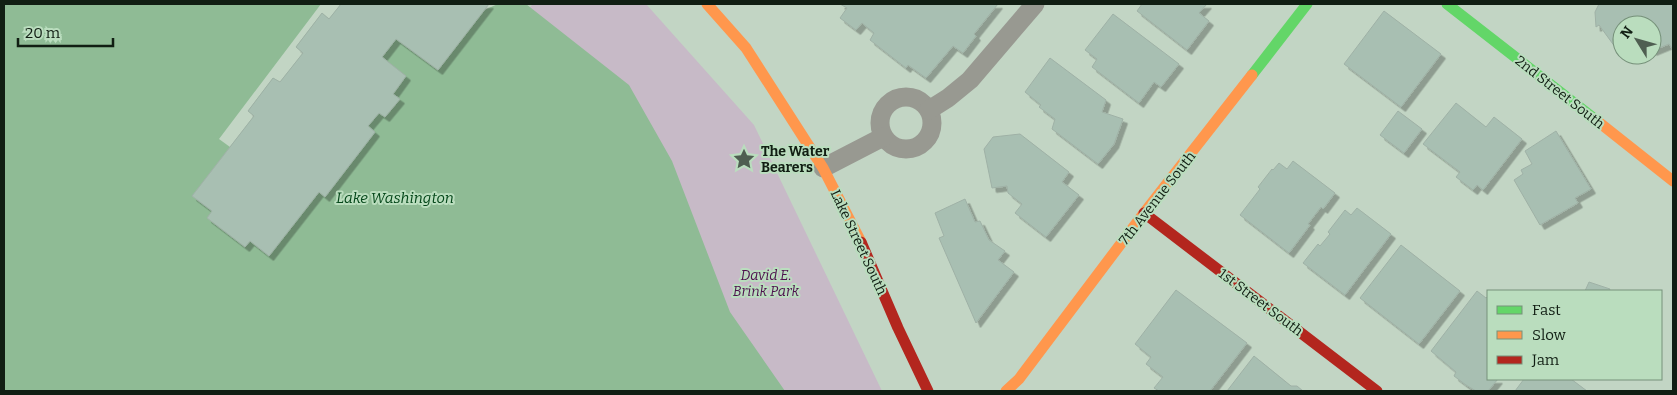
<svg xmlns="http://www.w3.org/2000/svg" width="1677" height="395" font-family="Bitter,serif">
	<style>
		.green { fill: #c7bac7 }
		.water { fill: #8fbb95 }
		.pier { fill: #c2d5c4 }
		.building { fill: #a8bfb2; stroke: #9fb1a6; filter: url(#shadow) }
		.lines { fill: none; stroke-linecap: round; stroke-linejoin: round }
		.lane { stroke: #989991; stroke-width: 19 }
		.fast { stroke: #63d668; stroke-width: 11 }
		.slow { stroke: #ff974d; stroke-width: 11 }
		.jam { stroke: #b3261e; stroke-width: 11 }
		.labels { text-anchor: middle; stroke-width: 4; stroke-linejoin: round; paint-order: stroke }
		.street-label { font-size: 14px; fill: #111e13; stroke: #baddbe }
		.poi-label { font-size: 14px; font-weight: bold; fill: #111e13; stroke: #baddbe; text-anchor: start }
		.park-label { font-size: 14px; font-style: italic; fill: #4d104d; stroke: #baddbe }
		.water-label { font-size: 15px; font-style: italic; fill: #05471a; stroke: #baddbe }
	</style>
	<defs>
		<filter id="shadow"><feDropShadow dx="4.5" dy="4.5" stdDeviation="0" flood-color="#0004"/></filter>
	</defs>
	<rect width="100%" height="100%" fill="#c2d5c4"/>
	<!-- green -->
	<polygon class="green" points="533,4 646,4 754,125 882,391 774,391 527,10"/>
	<!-- water -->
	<polygon class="water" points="4,4 476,4 484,10 498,4 526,4 629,85 672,161 730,312 785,391 4,391"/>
	<!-- pier -->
	<polygon class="pier" points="321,4 341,4 329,19 322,13 296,47 303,53 280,82 273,78 248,111 254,116 230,147 219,139"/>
	<!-- building -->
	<g class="building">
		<polygon points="341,4 489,4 438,70 396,39 382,57 406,76 393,94 400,99 385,117 379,113 368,126 375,132 325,197 319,192 269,256 250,241 245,247 207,218 212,211 192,196 254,116 248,111 273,78 280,82 303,53 296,47 322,13 329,19"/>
		<polygon points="840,4 998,4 974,34 976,36 963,53 953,46 926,78 908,65 906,68 870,40 874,33 862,23 856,30 840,18 847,8"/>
		<polygon points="1142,4 1207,4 1199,13 1209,21 1187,50 1137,11"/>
		<polygon points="1599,4 1673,4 1673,50 1669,44 1652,51 1652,25 1622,25 1622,48 1618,51 1599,25 1596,27 1595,12"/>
		<polygon points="1384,11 1441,54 1401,107 1344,64"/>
		<polygon points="1113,14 1179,64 1161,87 1154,82 1139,103 1092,67 1097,59 1085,50"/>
		<polygon points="1050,58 1106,100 1102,112 1123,119 1114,144 1098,164 1052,129 1055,119 1039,107 1041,105 1025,92"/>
		<polygon points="1456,103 1486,127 1494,117 1522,139 1483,190 1477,185 1473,190 1456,177 1460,172 1423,144"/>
		<polygon points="1398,111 1422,129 1404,153 1380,135"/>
		<polygon points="1556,131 1591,189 1575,198 1578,203 1540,225 1514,180 1523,174 1521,170 1532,164 1525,151"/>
		<polygon points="1020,134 1069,172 1062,182 1079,195 1046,237 1015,213 1022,204 1008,193 1007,186 992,188 984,149 993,137"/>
		<polygon points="1293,161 1335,193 1323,209 1321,207 1308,224 1310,225 1289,253 1240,215 1260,189 1258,187 1272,169 1273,170 1279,163 1287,169"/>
		<polygon points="965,199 975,222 980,221 989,240 1005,251 998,260 1014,272 976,323 939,238 944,236 935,213"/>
		<polygon points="1357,208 1391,234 1345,295 1303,263 1318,244 1320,246 1330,234 1328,232 1345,210 1351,215"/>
		<polygon points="1401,245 1460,291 1419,344 1360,298"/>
		<polygon points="1589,282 1610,289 1609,291 1585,291"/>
		<polygon points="1176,290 1247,343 1210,391 1159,391 1154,388 1163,377 1146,364 1151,357 1135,344"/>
		<polygon points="1477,291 1486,298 1488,296 1488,379 1498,379 1488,391 1476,391 1466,385 1454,376 1456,372 1431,351"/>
		<polygon points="1254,356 1291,386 1297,386 1303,391 1227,391"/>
		<polygon points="1524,379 1571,379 1587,391 1515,391"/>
	</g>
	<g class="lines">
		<!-- lane -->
		<g class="lane">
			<circle cx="906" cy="123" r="26"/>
			<polyline points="929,110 948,98 970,80 1035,4"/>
			<polyline points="823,168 883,137"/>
		</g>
		<!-- fast -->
		<g class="fast">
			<polyline points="1447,4 1596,120"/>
			<polyline points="1252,75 1307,4"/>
		</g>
		<!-- slow -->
		<g class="slow">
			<polyline points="707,4 746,48 823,168 861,242"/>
			<polyline points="1596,120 1673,181"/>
			<polyline points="1006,391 1019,379 1144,213 1252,75"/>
		</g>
		<!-- jam -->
		<g class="jam">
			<polyline points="1144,213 1377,391"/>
			<polyline points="861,242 898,328 928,391"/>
		</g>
	</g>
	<!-- icons -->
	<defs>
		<g id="sight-bare" transform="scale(1.725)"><path d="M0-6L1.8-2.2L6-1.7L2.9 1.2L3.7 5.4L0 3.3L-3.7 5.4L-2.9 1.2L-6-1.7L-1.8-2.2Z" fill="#4f5e51" stroke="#baddbe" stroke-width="2.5" paint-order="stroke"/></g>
	</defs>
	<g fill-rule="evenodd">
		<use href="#sight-bare" x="744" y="159"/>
	</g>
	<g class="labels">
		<!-- street labels -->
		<g class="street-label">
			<text transform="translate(1560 92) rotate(38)" y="5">2nd Street South</text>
			<text transform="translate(1157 198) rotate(-52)" y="5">7th Avenue South</text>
			<text transform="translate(859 242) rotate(65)" y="5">Lake Street South</text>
			<text transform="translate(1261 302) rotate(37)" y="5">1st Street South</text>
		</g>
		<!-- poi labels -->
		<g class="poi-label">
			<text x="761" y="156">The Water<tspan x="761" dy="16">Bearers</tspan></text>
		</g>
		<!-- park labels -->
		<g class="park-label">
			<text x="766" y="280">David E.<tspan x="766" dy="16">Brink Park</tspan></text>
		</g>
		<!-- water labels -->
		<g class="water-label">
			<text x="395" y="203">Lake Washington</text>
		</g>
	</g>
	<!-- border -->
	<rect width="1677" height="395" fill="none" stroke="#111e13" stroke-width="10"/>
	<!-- legend -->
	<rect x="1487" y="290" width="175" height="90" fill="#baddbe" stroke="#76917a"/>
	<rect x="1497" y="306" width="25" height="8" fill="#63d668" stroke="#76917a"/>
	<text x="1532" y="315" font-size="15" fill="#111e13">Fast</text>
	<rect x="1497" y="331" width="25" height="8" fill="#ff974d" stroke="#76917a"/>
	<text x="1532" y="340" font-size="15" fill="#111e13">Slow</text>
	<rect x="1497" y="356" width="25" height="8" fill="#b3261e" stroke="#76917a"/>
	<text x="1532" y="365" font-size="15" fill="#111e13">Jam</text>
	<!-- north arrow -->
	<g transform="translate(1637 40) rotate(307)"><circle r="24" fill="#baddbe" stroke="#76917a"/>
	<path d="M0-4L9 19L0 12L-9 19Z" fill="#4f5e51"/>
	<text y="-8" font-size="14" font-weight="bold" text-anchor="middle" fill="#111e13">N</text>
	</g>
	<!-- scale -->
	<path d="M18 38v8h95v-8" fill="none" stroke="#111e13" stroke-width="2.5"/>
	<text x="25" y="38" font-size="15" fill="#111e13" stroke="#baddbe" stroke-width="4" paint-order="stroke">20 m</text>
</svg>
